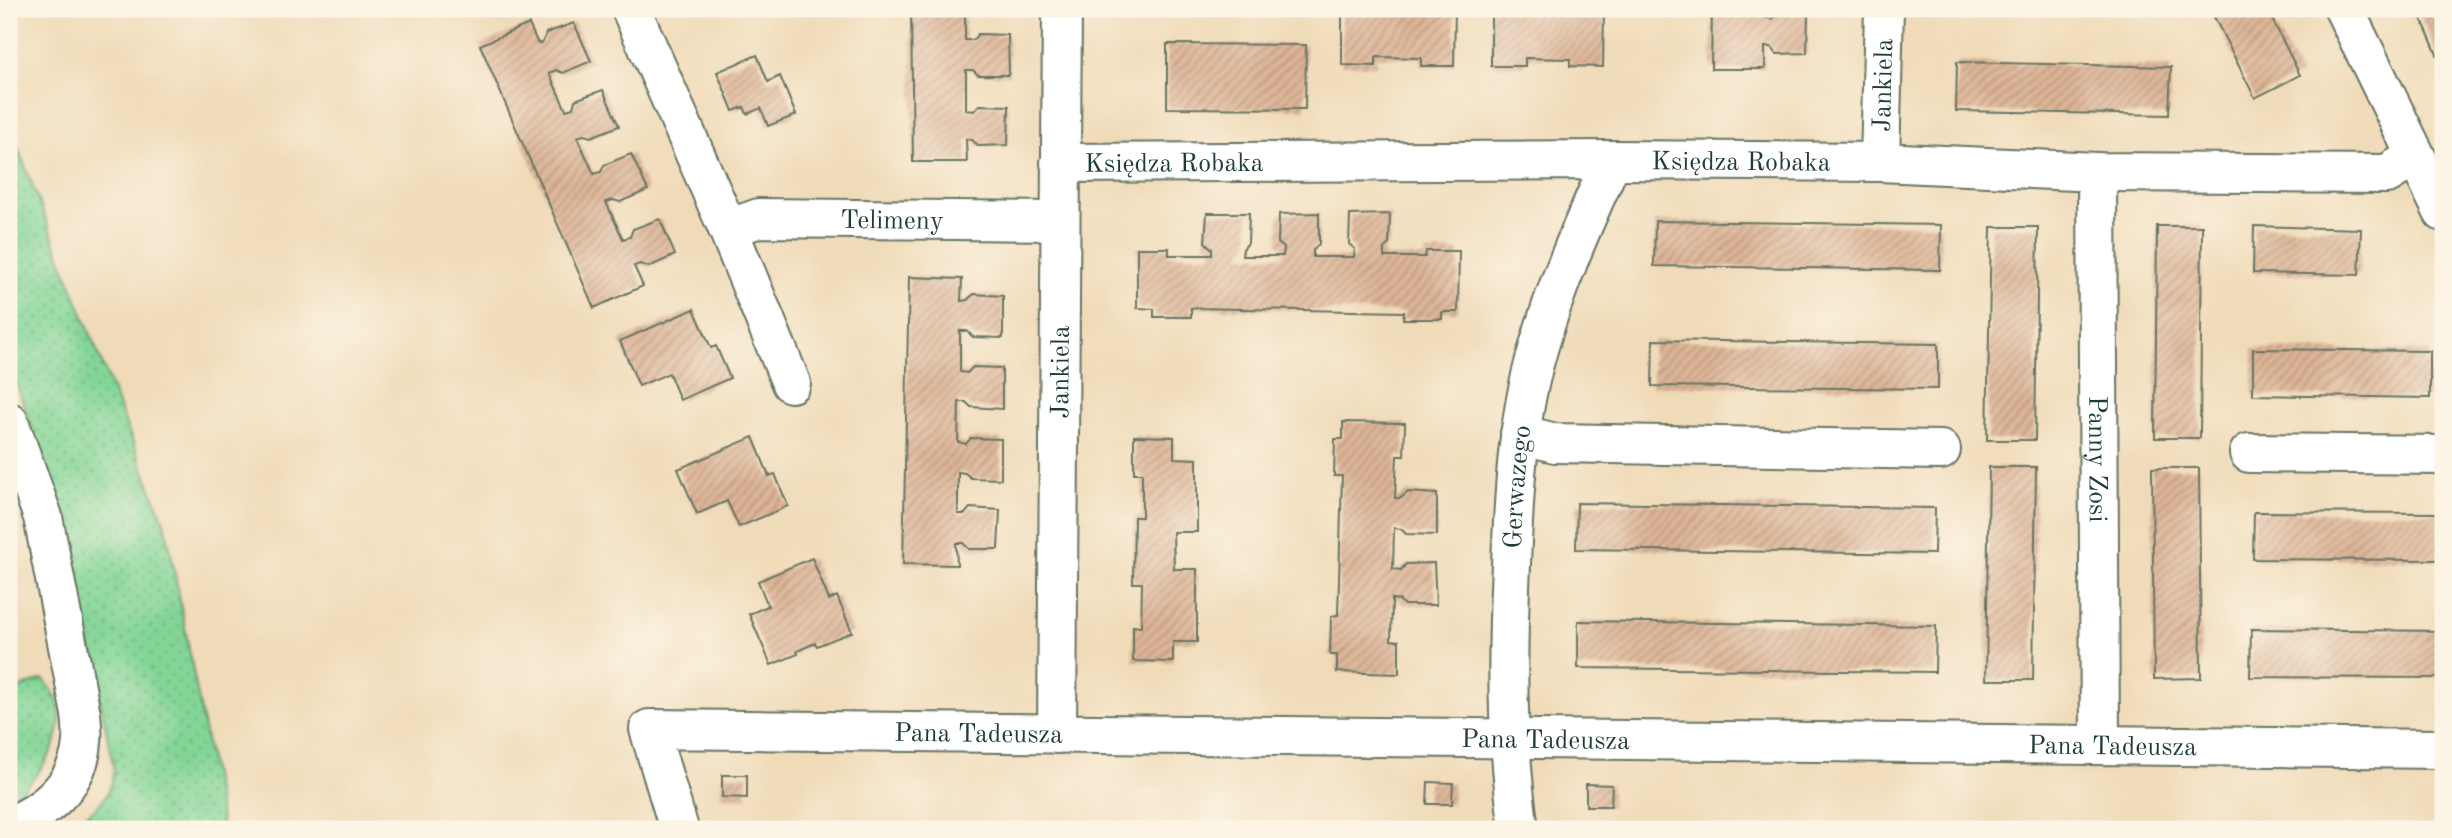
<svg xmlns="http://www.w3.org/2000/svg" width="2452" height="838" font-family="'Old Standard TT',serif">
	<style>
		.grass { fill: url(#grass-dots); stroke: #518966; stroke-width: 2 }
		.building { fill: url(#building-hatch) }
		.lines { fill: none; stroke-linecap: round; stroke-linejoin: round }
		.minor-casing { stroke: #687463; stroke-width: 42 }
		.minor { stroke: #fff; stroke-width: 38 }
		.labels { text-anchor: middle; stroke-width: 6; stroke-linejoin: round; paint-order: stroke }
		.street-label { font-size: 26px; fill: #1f3d34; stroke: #fcf5e5 }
	</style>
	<defs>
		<pattern id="grass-dots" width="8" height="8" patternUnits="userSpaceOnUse" patternTransform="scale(1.75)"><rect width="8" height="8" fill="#83d597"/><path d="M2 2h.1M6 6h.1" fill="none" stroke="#6bae7c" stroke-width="1.8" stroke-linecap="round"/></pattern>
		<pattern id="building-hatch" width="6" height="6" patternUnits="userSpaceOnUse" patternTransform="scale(1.75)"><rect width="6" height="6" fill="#deb597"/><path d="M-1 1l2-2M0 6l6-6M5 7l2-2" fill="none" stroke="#b3947c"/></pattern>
	</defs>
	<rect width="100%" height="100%" fill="#fcf5e5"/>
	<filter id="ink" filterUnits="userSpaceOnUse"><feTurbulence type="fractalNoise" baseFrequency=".0143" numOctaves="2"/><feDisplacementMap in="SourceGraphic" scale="14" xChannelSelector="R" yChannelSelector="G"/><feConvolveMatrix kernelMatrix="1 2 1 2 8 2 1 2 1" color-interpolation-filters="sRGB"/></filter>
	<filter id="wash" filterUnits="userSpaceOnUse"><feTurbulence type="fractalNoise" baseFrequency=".00686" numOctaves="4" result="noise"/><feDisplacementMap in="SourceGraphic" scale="28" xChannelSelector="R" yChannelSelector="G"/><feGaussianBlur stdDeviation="1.57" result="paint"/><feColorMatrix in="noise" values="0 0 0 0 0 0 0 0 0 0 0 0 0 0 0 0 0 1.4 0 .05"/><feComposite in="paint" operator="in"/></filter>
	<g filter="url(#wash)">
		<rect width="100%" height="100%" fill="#f0dbb9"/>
		<!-- grass -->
		<g class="grass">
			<path d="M9 125 166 527 223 829H57C86 818 111 804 114 770L65 517 9 364Z"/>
			<path d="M43 679C82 718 45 775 9 801V692Z"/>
		</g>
		<g id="blocks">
			<!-- building -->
			<g class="building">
				<polygon points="911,9 965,9 965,40 973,40 978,34 1008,35 1009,75 978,75 973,70 966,70 966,110 974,111 979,105 1009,106 1008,145 979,146 972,140 966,139 967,162 913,162"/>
				<polygon points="1342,9 1455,9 1454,66 1421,66 1421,58 1376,57 1376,66 1342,65"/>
				<polygon points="1491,9 1604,9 1603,67 1570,66 1570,59 1525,58 1525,66 1491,66"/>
				<polygon points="1712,9 1766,9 1766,18 1773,19 1779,12 1808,14 1807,53 1777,54 1771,47 1765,47 1765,69 1711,69"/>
				<polygon points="2210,9 2267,9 2300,75 2255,98"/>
				<polygon points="2416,9 2443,9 2443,68 2423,22"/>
				<polygon points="574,23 591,61 563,73 556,70 549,73 566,110 573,108 575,100 603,90 619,126 591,137 584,135 577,137 594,174 601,172 604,165 631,154 648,190 620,202 613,200 606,202 623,239 630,237 633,229 660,219 675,255 649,267 640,264 634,266 643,286 594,308 480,45 529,24 538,44 543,42 546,33"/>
				<polygon points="1167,44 1306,45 1305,109 1167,108"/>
				<polygon points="757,55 768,82 780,76 796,115 768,126 761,108 747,114 744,107 733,111 717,72"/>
				<polygon points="1957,62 2171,67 2169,115 1956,111"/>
				<polygon points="1207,213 1249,213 1248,243 1243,249 1242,256 1283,256 1284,248 1278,243 1279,214 1319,213 1319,244 1313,250 1313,257 1354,257 1355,249 1349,244 1350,215 1390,214 1389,244 1384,249 1384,257 1425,257 1426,251 1459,251 1458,312 1442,312 1442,319 1403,319 1404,312 1191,308 1191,317 1154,317 1154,309 1137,308 1137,248 1169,248 1169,255 1212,255 1212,249 1205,242"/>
				<polygon points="1655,221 1941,225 1940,270 1654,266"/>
				<polygon points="2157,226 2202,226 2200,438 2155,438"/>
				<polygon points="2254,226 2361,229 2359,275 2253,273"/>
				<polygon points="1991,227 2038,227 2035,440 1987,440"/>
				<polygon points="909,277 962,279 961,301 967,300 974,294 1003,296 1003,338 973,337 967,331 960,331 960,372 967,373 973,367 1002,368 1002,409 971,407 966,402 959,402 958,442 966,444 971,438 1001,439 1001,479 971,478 965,473 958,472 958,514 965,514 970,508 1000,510 998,549 969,549 963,543 956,543 957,565 903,564"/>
				<polygon points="694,309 711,348 716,346 730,378 680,400 669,373 639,386 620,341"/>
				<polygon points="1653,340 1938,344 1938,389 1652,386"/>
				<polygon points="2253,349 2430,351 2430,398 2253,395"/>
				<polygon points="1343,422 1405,423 1404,456 1397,456 1395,498 1401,498 1408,492 1437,494 1437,535 1406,534 1401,529 1394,528 1393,569 1401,570 1406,564 1434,563 1436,605 1404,605 1399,600 1392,599 1391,640 1399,641 1399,674 1337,672 1337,655 1330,655 1331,616 1338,615 1342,476 1334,476 1335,439 1343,439"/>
				<polygon points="1134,436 1174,437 1174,458 1197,459 1197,532 1173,532 1174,569 1197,569 1197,642 1173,642 1173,662 1133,661 1133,626 1141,627 1142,583 1133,583 1134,517 1142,517 1142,473 1134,473"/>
				<polygon points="753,437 769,476 775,474 788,506 739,527 727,501 697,514 678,469"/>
				<polygon points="1989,467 2036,467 2033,680 1986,680"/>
				<polygon points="2152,468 2199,468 2201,678 2154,679"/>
				<polygon points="1577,503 1935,508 1934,554 1576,549"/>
				<polygon points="2254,512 2443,513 2443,560 2253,559"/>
				<polygon points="812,558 829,600 837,596 852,632 817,646 815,643 797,651 798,654 771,665 749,614 768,606 758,581"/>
				<polygon points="1578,621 1936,626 1935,672 1578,668"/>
				<polygon points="2251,629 2443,631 2443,678 2250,677"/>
				<polygon points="722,775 747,775 747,798 722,797"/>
				<polygon points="1428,782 1453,783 1452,804 1427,804"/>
				<polygon points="1586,784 1612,785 1611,806 1586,806"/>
			</g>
		</g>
	</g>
	<g filter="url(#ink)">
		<use href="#blocks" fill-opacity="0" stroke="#687463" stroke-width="2"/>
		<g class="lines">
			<!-- minor casing -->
			<g class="minor-casing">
				<g id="minor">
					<polyline points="631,9 728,229 791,383"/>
					<polyline points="2344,9 2443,212"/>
					<path id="s1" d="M1880 162 1884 9"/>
					<path id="s2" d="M1060 163 1612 160 1880 162 2097 172 2387 174 2415 157"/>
					<path id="s3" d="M2097 172 2100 745"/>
					<path id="s4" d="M728 229 759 218 1059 221"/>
					<path d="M9 422 43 517 81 714C82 723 83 733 82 742 79 784 45 812 9 826"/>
					<polyline points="1520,434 1555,443 1941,450"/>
					<polyline points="2249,453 2443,455"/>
					<path id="s5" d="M1057 734 1062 9"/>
					<path id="s6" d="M679 829 649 729 2443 749"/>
					<path id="s7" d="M1519 829C1506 741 1507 653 1511 564 1514 493 1517 422 1537 353 1555 287 1584 222 1612 160"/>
				</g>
			</g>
			<!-- minor -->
			<use href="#minor" class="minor"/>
		</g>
	</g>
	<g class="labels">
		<!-- street labels -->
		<g class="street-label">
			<text dy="9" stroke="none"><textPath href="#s1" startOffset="77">Jankiela</textPath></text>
			<text dy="9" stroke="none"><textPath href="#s2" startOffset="681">Księdza Robaka</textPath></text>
			<text dy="9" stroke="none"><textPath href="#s2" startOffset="114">Księdza Robaka</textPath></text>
			<text dy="9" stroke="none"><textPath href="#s4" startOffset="166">Telimeny</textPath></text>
			<text dy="9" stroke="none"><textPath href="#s5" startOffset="362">Jankiela</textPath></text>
			<text dy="9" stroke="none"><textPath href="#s3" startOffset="287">Panny Zosi</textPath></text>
			<text dy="9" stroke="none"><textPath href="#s7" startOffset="343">Gerwazego</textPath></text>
			<text dy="9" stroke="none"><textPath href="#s6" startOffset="434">Pana Tadeusza</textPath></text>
			<text dy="9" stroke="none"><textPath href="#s6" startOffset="1001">Pana Tadeusza</textPath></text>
			<text dy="9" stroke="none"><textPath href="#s6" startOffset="1568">Pana Tadeusza</textPath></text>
		</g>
	</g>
	<!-- margin -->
	<rect width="2452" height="838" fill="none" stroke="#fcf5e5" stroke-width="35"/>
</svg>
